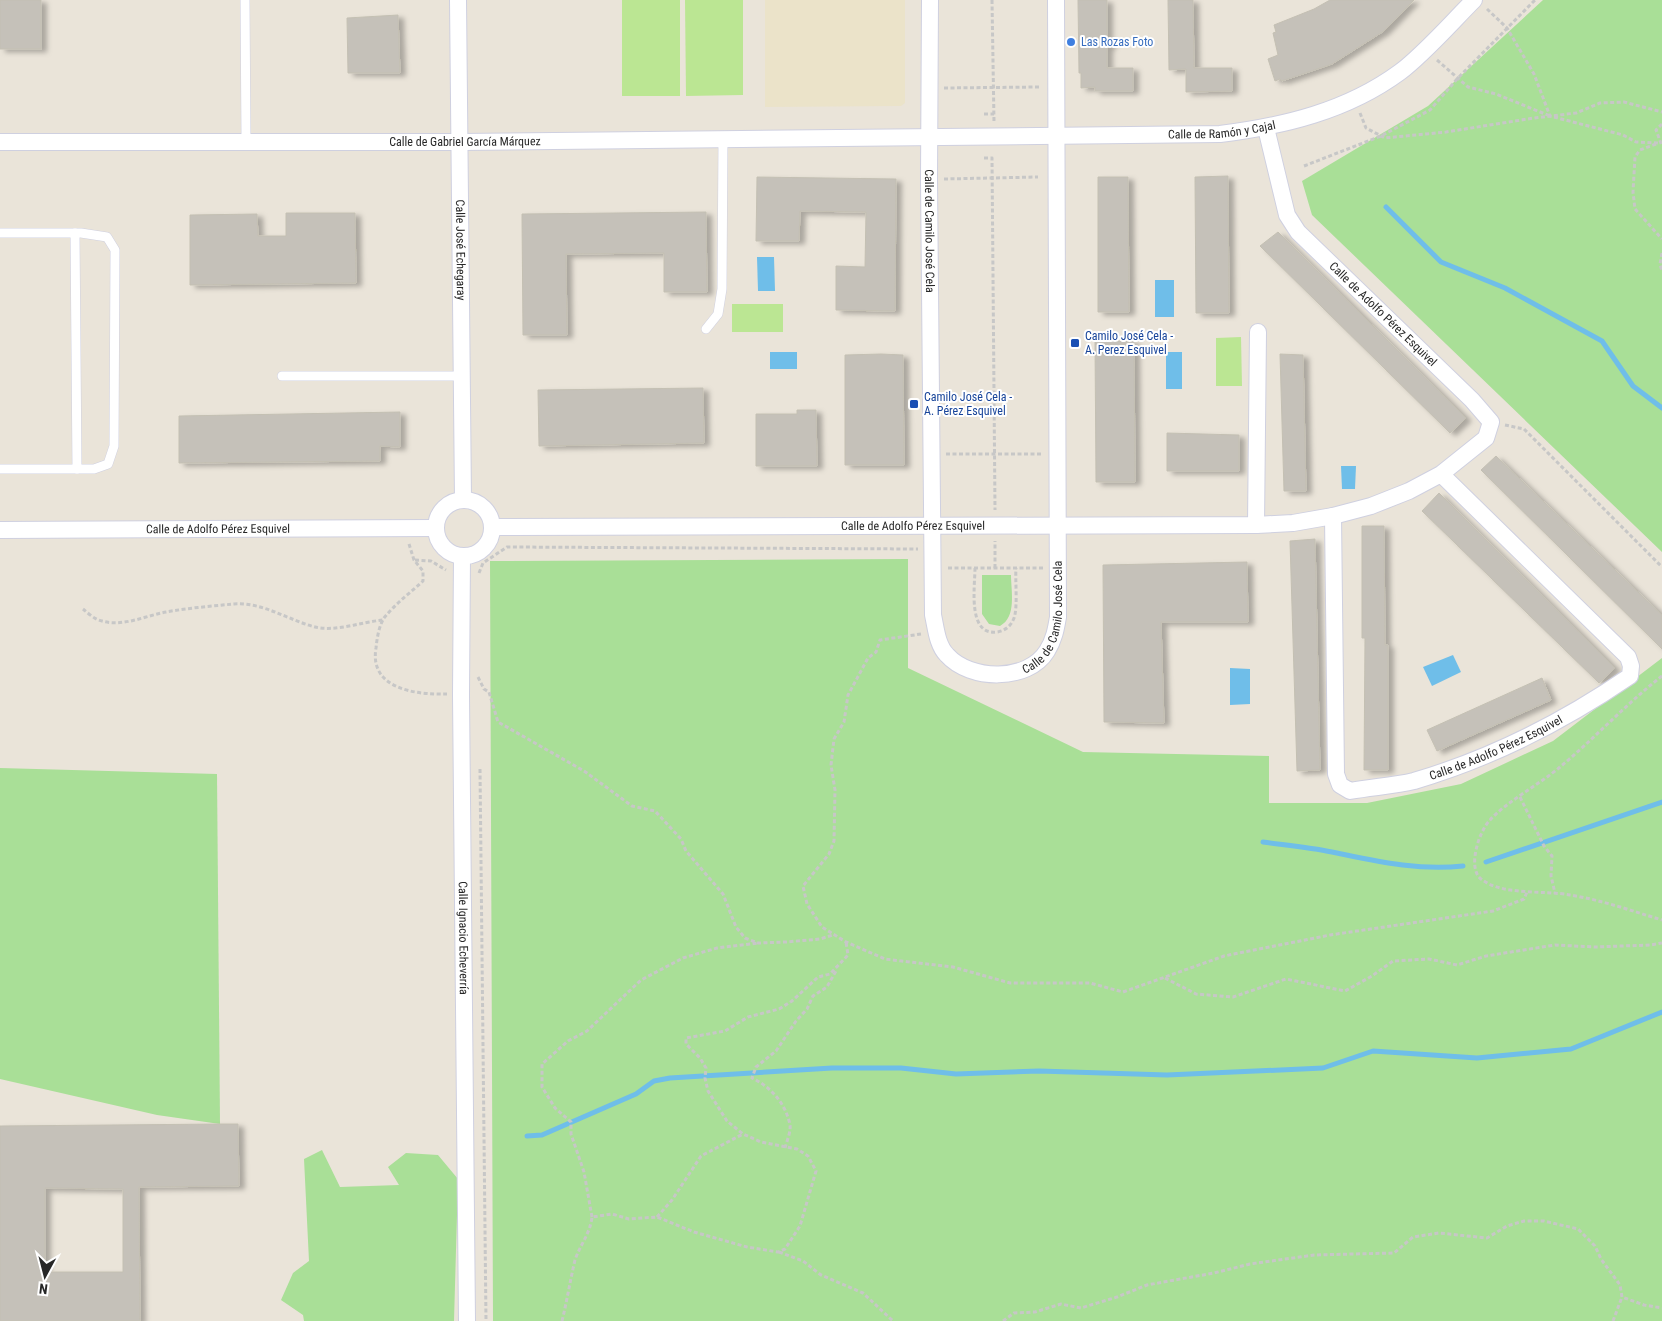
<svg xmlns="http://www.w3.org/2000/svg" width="1662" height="1321" font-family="'Roboto Condensed',sans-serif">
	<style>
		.education { fill: #ebe3c9 }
		.green { fill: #a9df97 }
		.pitch { fill: #bbe693 }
		.water { fill: #6fbee9 }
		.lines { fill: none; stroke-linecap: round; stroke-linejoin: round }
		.stream { stroke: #6fbee9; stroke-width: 5 }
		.building { fill: #c5c1b9; stroke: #c4c0b3; fill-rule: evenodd; filter: url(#shadow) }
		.service-casing { stroke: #cfd0e0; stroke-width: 10 }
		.minor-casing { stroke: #cfd0e0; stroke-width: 18 }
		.path { stroke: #c7c7c7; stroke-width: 3; stroke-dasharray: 4 2.5; stroke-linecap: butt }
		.service { stroke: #fff; stroke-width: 9 }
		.minor { stroke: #fff; stroke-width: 16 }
		.shop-dot { fill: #3f7fe0; stroke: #fff; stroke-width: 2 }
		.transit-dot { fill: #1a4fb4; stroke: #fff; stroke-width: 2 }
		.labels { text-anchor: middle; stroke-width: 4; stroke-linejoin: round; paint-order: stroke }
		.shop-label { font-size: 12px; fill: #366cbe; stroke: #fff; text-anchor: start }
		.street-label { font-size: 12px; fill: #272727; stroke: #fff }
		.transit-label { font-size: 12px; fill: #164399; stroke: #fff; text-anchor: start }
	</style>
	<defs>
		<filter id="shadow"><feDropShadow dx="5.5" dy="3" stdDeviation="2.5" flood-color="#0004"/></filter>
	</defs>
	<rect width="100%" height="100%" fill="#eae4d9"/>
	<!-- education -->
	<polygon class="education" points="765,0 905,0 905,103 901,106 765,107"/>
	<!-- green -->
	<g class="green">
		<polygon points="1543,0 1662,0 1662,552 1312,215 1302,181 1428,106"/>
		<polygon points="908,559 908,668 1083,752 1269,756 1269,803 1367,803 1461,784 1553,741 1662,658 1662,1321 493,1321 490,561"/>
		<path d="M982 575H1011C1011 591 1017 617 1000 626L989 624 982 614Z"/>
		<polygon points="0,768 217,774 220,1124 157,1115 0,1079"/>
		<polygon points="322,1150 340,1187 399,1185 388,1167 406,1153 438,1155 458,1179 454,1321 304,1321 303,1315 281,1300 293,1273 309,1261 304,1159"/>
	</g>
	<!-- pitch -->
	<g class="pitch">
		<rect x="622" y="0" width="58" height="96"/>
		<polygon points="685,0 743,0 743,95 686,96"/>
		<rect x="732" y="304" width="51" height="28"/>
		<polygon points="1241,337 1242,386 1216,386 1216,338"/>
	</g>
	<!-- water -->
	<g class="water">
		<polygon points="757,257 774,257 775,291 758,291"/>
		<rect x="1155" y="280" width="19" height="37"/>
		<rect x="770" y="352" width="27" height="17"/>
		<rect x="1166" y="352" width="16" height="37"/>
		<polygon points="1341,466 1356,466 1355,489 1342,489"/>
		<polygon points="1453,655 1461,672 1432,686 1423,667"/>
		<polygon points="1230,668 1250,669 1250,704 1230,705"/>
	</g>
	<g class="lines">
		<!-- stream -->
		<g class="stream">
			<polyline points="1386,207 1441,262 1505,288 1602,341 1633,386 1662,408"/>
			<path d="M1263 842C1285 845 1309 847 1332 852 1376 861 1417 871 1463 866"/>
			<polyline points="1486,862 1662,802"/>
			<polyline points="527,1136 542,1135 636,1094 654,1081 670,1078 832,1068 901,1068 956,1074 1039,1071 1167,1075 1323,1068 1373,1051 1477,1058 1571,1049 1662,1012"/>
		</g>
	</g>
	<!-- building -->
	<g class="building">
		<rect x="0" y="0" width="41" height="49"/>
		<polygon points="1078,0 1107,0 1107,40 1111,43 1107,49 1107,68 1133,68 1133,91 1095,91 1095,87 1081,88 1081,73 1079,73"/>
		<polygon points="1168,0 1193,0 1194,68 1232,68 1232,91 1186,92 1186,69 1169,70"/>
		<polygon points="1330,0 1414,0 1384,31 1332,64 1282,81 1280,79 1275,81 1268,59 1278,55 1273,33 1276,32 1274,25 1314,9"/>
		<polygon points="398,15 400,73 348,73 347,18"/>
		<polygon points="1228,176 1229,313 1196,313 1195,177"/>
		<polygon points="757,177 896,179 895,311 836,310 836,266 865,267 866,212 800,211 799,241 756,241"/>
		<polygon points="1098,177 1128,177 1129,312 1098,312"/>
		<polygon points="706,212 707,292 664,292 664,253 566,254 567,335 523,335 522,214"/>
		<polygon points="286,213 355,213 356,283 190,285 190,215 257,214 258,236 286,236"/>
		<polygon points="1278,232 1466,418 1450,433 1260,246"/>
		<polygon points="1095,341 1134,341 1135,482 1096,482"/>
		<polygon points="881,354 903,355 904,465 845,465 845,355"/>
		<polygon points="1280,354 1303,355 1306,491 1284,491"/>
		<polygon points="703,388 704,443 539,446 538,390"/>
		<polygon points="797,410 816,410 817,466 756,466 756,414 797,414"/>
		<polygon points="400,412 400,447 380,446 380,461 179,463 179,416"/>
		<polygon points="1167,433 1239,435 1239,471 1167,471"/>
		<polygon points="1496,456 1662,615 1662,649 1481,470"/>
		<polygon points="1439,493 1615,668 1599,683 1422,511"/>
		<polygon points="1362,526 1384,526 1385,645 1388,645 1388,770 1364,770 1365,638 1362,638"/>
		<polygon points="1315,539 1320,770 1297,771 1290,541"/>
		<polygon points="1247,562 1248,622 1161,622 1164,723 1104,722 1103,565"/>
		<polygon points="1542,678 1551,700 1437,751 1427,730"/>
		<path d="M220 1124H238L239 1186 139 1187 140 1321H0V1126ZM45 1188 123 1189V1272H45Z"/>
	</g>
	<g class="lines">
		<!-- service casing -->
		<g class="service-casing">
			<g id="service">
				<polyline points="245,0 246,141"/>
				<polyline points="0,233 81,233 107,237 115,250 114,446 108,464 94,469 0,469"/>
				<polyline points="75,233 77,469"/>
				<polyline points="706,329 718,314 722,289 723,138"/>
				<polyline points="282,376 460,376"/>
			</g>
		</g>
		<!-- minor casing -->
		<g class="minor-casing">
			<g id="minor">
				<path id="s1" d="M458 0 463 500"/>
				<path id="s2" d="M930 0 929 179 933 615C936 628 937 645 947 655 970 681 1028 682 1047 651 1054 640 1056 629 1058 617L1056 0"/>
				<path id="s3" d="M1266 128 1287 215 1298 232 1472 400 1491 422 1486 438 1441 474 1409 491 1371 506 1333 516 1336 774 1340 785 1350 791C1371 787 1394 786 1414 781 1492 758 1563 722 1630 676L1631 666 1628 657 1441 474"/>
				<path id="s4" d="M0 142H460L1220 134C1284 126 1347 111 1400 72 1424 54 1452 22 1474 0"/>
				<circle cx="464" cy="528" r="28"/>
				<polyline points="1256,525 1258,332"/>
				<path id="s5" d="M492 527 1256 525 1293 523 1333 516"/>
				<path id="s6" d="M0 530 436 528"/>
				<path id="s7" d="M462 556 461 695 467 1321"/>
			</g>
		</g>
		<!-- path -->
		<g class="path">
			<polyline points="992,0 994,122"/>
			<polyline points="1487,9 1507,28 1534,74 1550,116 1623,135 1636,142 1659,143"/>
			<polyline points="1437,60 1468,87 1496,94 1550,116"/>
			<polyline points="944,88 1040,87"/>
			<polyline points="1360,113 1366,128 1385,138 1446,132 1534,118 1576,113 1600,103 1624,102 1662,112"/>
			<polyline points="984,114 994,114"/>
			<polyline points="1662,124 1656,130 1662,146"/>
			<polyline points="1656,144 1640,150 1635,157 1633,192 1635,209 1662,239"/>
			<polyline points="984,158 992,158 995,510"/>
			<polyline points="1304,166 1381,136 1430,110 1458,78 1535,0"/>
			<polyline points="944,179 1038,177"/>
			<polyline points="1662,253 1660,264 1662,271"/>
			<polyline points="1505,425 1524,429 1662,567"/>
			<polyline points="946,454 1042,454"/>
			<path d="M409 544 414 560 423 571V581C410 593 395 604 384 618 379 626 377 638 376 648 369 689 416 695 447 694"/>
			<polyline points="415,560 431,561 446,570"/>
			<polyline points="948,568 1044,568"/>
			<path d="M975 568C975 586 967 636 997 632 1005 631 1011 626 1014 618 1018 607 1015 581 1016 568"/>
			<polyline points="995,568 995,541"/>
			<polyline points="479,573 483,563 507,547 918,549"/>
			<path d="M83 609C88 613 95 620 102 621 123 627 145 616 166 612 188 608 212 606 234 604 263 602 288 620 315 627 335 632 362 622 383 620"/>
			<polyline points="921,634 880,640 876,652 868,658 848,695 844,722 834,739 831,765 835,790 834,841 829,854 803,886 807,904 822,927 846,942 885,959 953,967 1010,983 1090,983 1123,992 1224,956 1330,935 1493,911 1524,899 1527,892"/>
			<path d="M1662 676C1626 704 1595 738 1560 767 1540 784 1506 802 1490 820 1479 831 1467 868 1481 879 1502 896 1545 890 1570 895 1602 900 1632 911 1662 920"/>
			<polyline points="478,677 484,689 489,692 498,722 584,771 632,806 655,811 681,839 686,851 723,894 736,927 745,938 758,943 786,942 820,939 833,935"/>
			<polyline points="480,769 486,1321"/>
			<polyline points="1520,797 1544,846 1552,856 1551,876 1555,893"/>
			<polyline points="1165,978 1196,994 1233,997 1286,979 1345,991 1372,976 1393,961 1429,959 1457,965 1486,956 1555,945 1595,947 1650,945 1662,943"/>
			<path d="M785 1148C787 1141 791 1131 790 1125 786 1104 771 1087 752 1078L756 1067 776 1051 796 1021 807 1009 813 996 827 987 837 969"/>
			<polyline points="592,1217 584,1172 571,1134 571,1122 555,1108 542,1087 542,1064 568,1041 587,1031 641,980 683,958 717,948 758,943"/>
			<polyline points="657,1217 672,1200 701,1156 743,1134"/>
			<polyline points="779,1252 803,1261 821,1275 863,1293 893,1321"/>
			<path d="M562 1321C567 1301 570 1281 575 1260 580 1245 590 1234 592 1217L612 1214 629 1219 657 1217 694 1232 747 1247 778 1252 785 1249 800 1226 816 1171 808 1156 797 1149 761 1142 743 1134 727 1121 708 1091 705 1078 706 1068 700 1058 686 1044V1038L725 1031 748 1017 779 1009 792 1001 818 977 830 974 848 955 846 942"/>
			<polyline points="1003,1321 1014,1313 1035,1312 1061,1304 1081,1308 1117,1297 1147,1285 1214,1273 1250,1264 1314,1255 1394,1253 1413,1237 1439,1233 1487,1238 1507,1226 1524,1221 1544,1221 1578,1229 1595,1246 1601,1259 1620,1285 1622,1297 1644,1305 1662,1308"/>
			<polyline points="1613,1321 1622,1297"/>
		</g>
		<!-- service -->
		<use href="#service" class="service"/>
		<!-- minor -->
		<use href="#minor" class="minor"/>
	</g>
	<!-- markers -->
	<circle class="shop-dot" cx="1071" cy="42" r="5"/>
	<g class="transit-dot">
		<rect x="1070" y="338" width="10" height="10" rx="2.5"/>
		<rect x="909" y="399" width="10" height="10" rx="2.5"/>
	</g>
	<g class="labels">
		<!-- shop labels -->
		<g class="shop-label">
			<text x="1081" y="46">Las Rozas Foto</text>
		</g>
		<!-- street labels -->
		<g class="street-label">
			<text dy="4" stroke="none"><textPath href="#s4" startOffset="1222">Calle de Ramón y Cajal</textPath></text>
			<text dy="4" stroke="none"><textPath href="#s4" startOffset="465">Calle de Gabriel García Márquez</textPath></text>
			<text dy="4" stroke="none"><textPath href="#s2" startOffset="231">Calle de Camilo José Cela</textPath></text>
			<text dy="4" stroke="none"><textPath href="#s1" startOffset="250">Calle José Echegaray</textPath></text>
			<text dy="4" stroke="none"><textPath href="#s3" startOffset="228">Calle de Adolfo Pérez Esquivel</textPath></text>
			<text dy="4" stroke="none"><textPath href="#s5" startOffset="421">Calle de Adolfo Pérez Esquivel</textPath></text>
			<text dy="4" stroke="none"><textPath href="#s6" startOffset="218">Calle de Adolfo Pérez Esquivel</textPath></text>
			<text dy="4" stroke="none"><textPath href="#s2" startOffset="801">Calle de Camilo José Cela</textPath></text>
			<text dy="4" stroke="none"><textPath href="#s3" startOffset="1006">Calle de Adolfo Pérez Esquivel</textPath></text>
			<text dy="4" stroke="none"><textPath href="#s7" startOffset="382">Calle Ignacio Echeverría</textPath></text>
		</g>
		<!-- transit labels -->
		<g class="transit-label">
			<text x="1085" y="340">Camilo José Cela -<tspan x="1085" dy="14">A. Perez Esquivel</tspan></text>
			<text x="924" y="401">Camilo José Cela -<tspan x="924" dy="14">A. Pérez Esquivel</tspan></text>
		</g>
	</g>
	<!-- north arrow -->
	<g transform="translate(45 1276) rotate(187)" stroke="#ffffff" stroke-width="4" paint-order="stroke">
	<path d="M0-4L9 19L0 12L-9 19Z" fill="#272727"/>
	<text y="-8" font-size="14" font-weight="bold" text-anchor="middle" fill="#272727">N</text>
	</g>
</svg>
